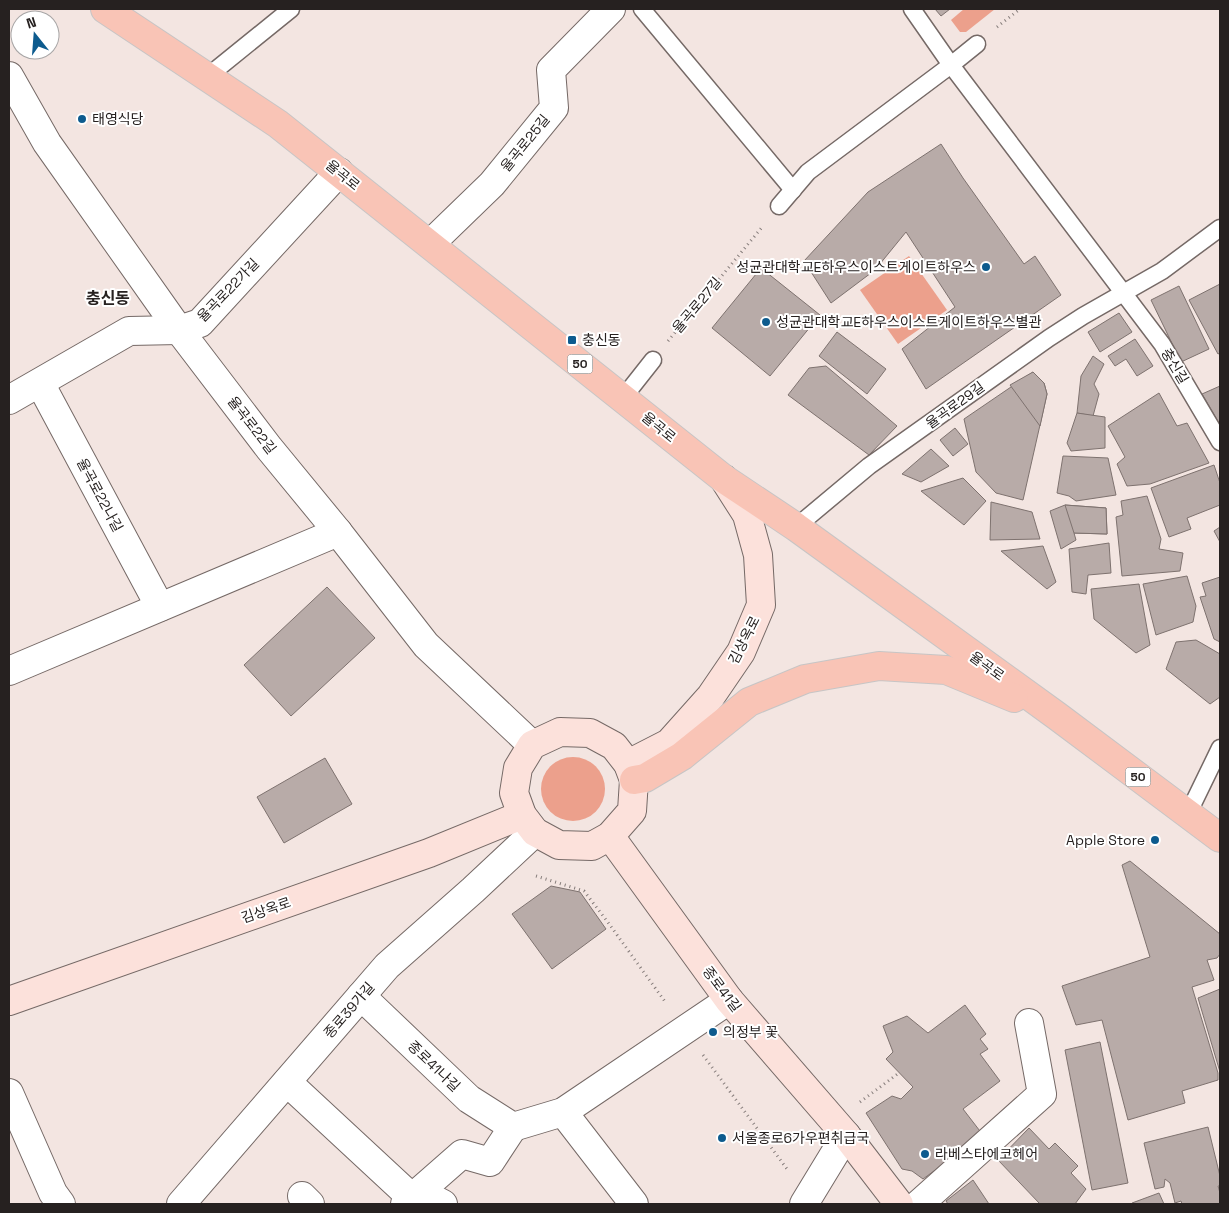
<svg xmlns="http://www.w3.org/2000/svg" width="1229" height="1213" font-family="'Space Grotesk','Noto Sans KR',sans-serif">
	<style>
		.green { fill: #eca08c }
		.building { fill: #b8aba8; stroke: #7e726f }
		.lines { fill: none; stroke-linecap: round; stroke-linejoin: round }
		.lane-casing { stroke: #756966; stroke-width: 19 }
		.street-casing { stroke: #756966; stroke-width: 30 }
		.secondary-casing { stroke: #756966; stroke-width: 30 }
		.primary-casing { stroke: #c7c5c5; stroke-width: 30 }
		.path { stroke: #857c7a; stroke-width: 3; stroke-dasharray: 1 4; stroke-linecap: butt }
		.lane { stroke: #fff; stroke-width: 16 }
		.street { stroke: #fff; stroke-width: 28 }
		.secondary { stroke: #fce1db; stroke-width: 28 }
		.primary { stroke: #f9c4b6; stroke-width: 28 }
		.poi-dot { fill: #0d5b8e; stroke: #fff; stroke-width: 2 }
		.labels { text-anchor: middle; stroke-width: 4; stroke-linejoin: round; paint-order: stroke }
		.shield { fill: #fff; stroke: #676463; stroke-width: 1 }
		.shield-label { font-size: 12px; font-weight: bold; fill: #262120 }
		.poi-label { font-size: 14px; fill: #262120; stroke: #fff; text-anchor: start }
		.street-label { font-size: 14px; fill: #262120; stroke: #fff }
		.quarter-label { font-size: 16px; font-weight: bold; fill: #262120; stroke: #fff }
	</style>
	<rect width="100%" height="100%" fill="#f3e5e1"/>
	<!-- green -->
	<g class="green">
		<polygon points="964,9 995,9 966,32 960,32 951,20"/>
		<polygon points="909,256 947,310 898,344 860,290"/>
		<circle cx="573" cy="789" r="32"/>
	</g>
	<!-- building -->
	<g class="building">
		<polygon points="935,9 950,9 941,16"/>
		<polygon points="941,144 963,178 1024,264 1035,256 1061,295 926,389 902,349 955,307 906,232 875,270 831,303 804,261 868,192"/>
		<polygon points="761,268 820,315 770,376 712,328"/>
		<polygon points="1220,284 1220,353 1218,354 1189,300"/>
		<polygon points="1179,286 1209,349 1181,362 1151,300"/>
		<polygon points="1119,313 1132,332 1100,352 1088,332"/>
		<polygon points="837,332 886,369 867,394 819,356"/>
		<polygon points="1135,339 1153,366 1137,376 1126,359 1115,366 1108,356"/>
		<polygon points="1093,356 1104,364 1094,384 1099,394 1093,416 1077,413 1081,376"/>
		<polygon points="826,366 897,426 869,455 788,395 809,368"/>
		<polygon points="1033,372 1044,383 1047,394 1023,500 996,493 976,472 964,419"/>
		<polygon points="1033,372 1044,383 1047,394 1040,426 1010,385"/>
		<polygon points="1220,386 1220,425 1202,394"/>
		<polygon points="1159,393 1177,426 1187,423 1209,463 1150,484 1127,486 1117,464 1125,457 1108,426"/>
		<polygon points="1077,413 1105,417 1105,448 1071,451 1067,443"/>
		<polygon points="955,428 968,444 953,456 940,440"/>
		<polygon points="931,449 949,466 921,482 902,474"/>
		<polygon points="1063,456 1108,458 1116,495 1076,501 1069,496 1057,493"/>
		<polygon points="1214,465 1220,483 1220,505 1187,518 1191,529 1169,537 1151,488"/>
		<polygon points="963,478 986,501 964,525 921,491"/>
		<polygon points="1147,496 1161,539 1159,549 1183,553 1180,571 1122,576 1116,517 1123,515 1121,501"/>
		<polygon points="991,502 1032,512 1040,539 990,540"/>
		<polygon points="1065,505 1106,508 1107,534 1074,533 1076,540 1061,549 1050,511"/>
		<polygon points="1065,505 1106,508 1107,534 1074,533"/>
		<polygon points="1220,527 1220,542 1214,531"/>
		<polygon points="1109,543 1111,573 1088,575 1086,594 1072,592 1069,549"/>
		<polygon points="1043,546 1056,582 1047,589 1001,551"/>
		<polygon points="1187,576 1196,606 1193,622 1156,635 1143,584"/>
		<polygon points="1220,577 1220,642 1214,639 1200,597 1206,596 1202,583"/>
		<polygon points="1139,584 1150,645 1136,653 1094,619 1091,589"/>
		<polygon points="327,587 375,638 291,716 244,665"/>
		<polygon points="1196,640 1220,654 1220,697 1210,704 1166,669 1176,642"/>
		<polygon points="325,758 352,804 284,843 257,797"/>
		<polygon points="1130,861 1220,934 1220,954 1217,958 1207,960 1214,980 1192,987 1218,1073 1218,1080 1182,1091 1185,1103 1128,1120 1102,1020 1076,1025 1062,986 1150,957 1122,865"/>
		<polygon points="551,886 580,892 606,929 552,969 512,914"/>
		<polygon points="1220,989 1220,1072 1198,998"/>
		<polygon points="965,1005 986,1034 980,1039 988,1049 980,1054 1000,1081 963,1109 983,1135 923,1179 912,1171 902,1169 866,1113 892,1096 901,1099 913,1087 886,1059 893,1052 883,1026 907,1016 928,1033"/>
		<polygon points="1100,1042 1128,1183 1092,1190 1065,1050"/>
		<polygon points="1208,1127 1220,1176 1220,1186 1218,1186 1220,1193 1220,1204 1182,1204 1181,1201 1175,1203 1170,1183 1165,1179 1164,1187 1155,1189 1144,1143"/>
		<polygon points="1029,1128 1049,1149 1055,1143 1078,1166 1071,1173 1086,1189 1075,1204 1040,1204 998,1160"/>
		<polygon points="973,1180 989,1204 948,1204 946,1201"/>
		<polygon points="1159,1193 1164,1204 1132,1204 1132,1203"/>
	</g>
	<g class="lines">
		<!-- lane casing -->
		<g class="lane-casing">
			<g id="lane">
				<polyline points="642,9 793,190"/>
				<polyline points="912,9 951,65 1162,344 1220,442"/>
				<polyline points="207,77 291,9"/>
				<polyline points="779,206 808,172 951,65 977,44"/>
				<polyline points="623,398 653,360"/>
				<polyline points="796,527 869,466 1049,338 1083,316 1162,271 1220,228"/>
				<polyline points="1188,814 1220,748"/>
			</g>
		</g>
		<!-- street casing -->
		<g class="street-casing">
			<g id="street">
				<polyline points="9,76 47,143 179,330 269,448 338,532 426,645 532,745"/>
				<polyline points="430,244 492,184 554,108 551,70 611,9"/>
				<polyline points="40,383 160,607"/>
				<polyline points="9,400 129,331 179,330 200,323 339,172"/>
				<polyline points="9,671 338,532"/>
				<polyline points="361,996 469,1099 513,1127 563,1112 729,1000"/>
				<polyline points="287,1082 412,1198"/>
				<polyline points="9,1093 53,1193 61,1204"/>
				<polyline points="563,1112 634,1204"/>
				<polyline points="420,1192 443,1204"/>
				<polyline points="302,1196 310,1204"/>
				<polyline points="181,1204 387,966 473,890 535,832"/>
				<polyline points="405,1204 462,1154 490,1162 513,1127"/>
				<polyline points="804,1204 846,1135"/>
				<polyline points="919,1204 1042,1094 1029,1023"/>
			</g>
		</g>
		<!-- secondary casing -->
		<g class="secondary-casing">
			<g id="secondary">
				<polygon points="560,732 590,733 614,746 628,764 634,780 632,811 610,836 592,846 559,845 535,832 522,815 514,793 518,768 532,745"/>
				<polyline points="628,764 669,743 711,696 741,652 761,605 758,555 747,515 724,479"/>
				<polyline points="610,836 729,1000 846,1135 899,1204"/>
				<polyline points="9,1001 429,853 522,815"/>
			</g>
		</g>
		<!-- primary casing -->
		<g class="primary-casing">
			<g id="primary">
				<polyline points="105,9 278,124 724,479 796,527 1057,716 1220,838"/>
				<polyline points="634,780 645,778 682,756 749,702 805,679 879,666 946,670 1014,698"/>
			</g>
		</g>
		<!-- path -->
		<g class="path">
			<polyline points="997,27 1020,9"/>
			<polyline points="668,341 763,226"/>
			<polyline points="536,876 584,891 607,921 666,1003"/>
			<polyline points="703,1055 787,1169"/>
			<polyline points="860,1102 899,1073"/>
		</g>
		<!-- lane -->
		<use href="#lane" class="lane"/>
		<!-- street -->
		<use href="#street" class="street"/>
		<!-- secondary -->
		<use href="#secondary" class="secondary"/>
		<!-- primary -->
		<use href="#primary" class="primary"/>
	</g>
	<!-- markers -->
	<g class="poi-dot">
		<circle cx="82" cy="119" r="5"/>
		<circle cx="986" cy="267" r="5"/>
		<circle cx="766" cy="322" r="5"/>
		<rect x="567" y="335" width="10" height="10" rx="2.5"/>
		<circle cx="1155" cy="840" r="5"/>
		<circle cx="713" cy="1032" r="5"/>
		<circle cx="722" cy="1138" r="5"/>
		<circle cx="925" cy="1154" r="5"/>
	</g>
	<g class="labels">
		<!-- shield labels -->
		<g class="shield">
			<rect x="567.5" y="354.5" width="25" height="19" rx="4"/>
			<rect x="1125.5" y="767.5" width="25" height="19" rx="4"/>
		</g>
		<g class="shield-label">
			<text x="580" y="368">50</text>
			<text x="1138" y="781">50</text>
		</g>
		<!-- poi labels -->
		<g class="poi-label">
			<text x="92" y="124">태영식당</text>
			<text x="976" y="272" text-anchor="end">성균관대학교E하우스이스트게이트하우스</text>
			<text x="776" y="327">성균관대학교E하우스이스트게이트하우스별관</text>
			<text x="582" y="345">충신동</text>
			<text x="1145" y="845" text-anchor="end">Apple Store</text>
			<text x="723" y="1037">의정부 꽃</text>
			<text x="732" y="1143">서울종로6가우편취급국</text>
			<text x="935" y="1159">라베스타에코헤어</text>
		</g>
		<!-- street labels -->
		<g class="street-label">
			<text transform="translate(525 143) rotate(-51)" y="5">율곡로25길</text>
			<text transform="translate(343 175) rotate(39)" y="5">율곡로</text>
			<text transform="translate(228 290) rotate(-46)" y="5">율곡로22가길</text>
			<text transform="translate(697 305) rotate(-50)" y="5">율곡로27길</text>
			<text transform="translate(1175 366) rotate(59)" y="5">충신길</text>
			<text transform="translate(955 405) rotate(-36)" y="5">율곡로29길</text>
			<text transform="translate(252 425) rotate(52)" y="5">율곡로22길</text>
			<text transform="translate(659 427) rotate(39)" y="5">율곡로</text>
			<text transform="translate(100 495) rotate(62)" y="5">율곡로22나길</text>
			<text transform="translate(744 640) rotate(-63)" y="5">김상옥로</text>
			<text transform="translate(987 666) rotate(36)" y="5">율곡로</text>
			<text transform="translate(266 910) rotate(-19)" y="5">김상옥로</text>
			<text transform="translate(722 989) rotate(53)" y="5">종로41길</text>
			<text transform="translate(349 1010) rotate(-49)" y="5">종로39가길</text>
			<text transform="translate(434 1066) rotate(44)" y="5">종로41나길</text>
		</g>
		<!-- quarter labels -->
		<g class="quarter-label">
			<text x="108" y="304">충신동</text>
		</g>
	</g>
	<!-- border -->
	<rect width="1229" height="1213" fill="none" stroke="#262120" stroke-width="20"/>
	<!-- north arrow -->
	<g transform="translate(35 35) rotate(343)"><circle r="24" fill="#ffffff" stroke="#a8a6a6"/>
	<path d="M0-4L9 19L0 12L-9 19Z" fill="#0d5b8e"/>
	<text y="-8" font-size="14" font-weight="bold" text-anchor="middle" fill="#262120">N</text>
	</g>
</svg>
